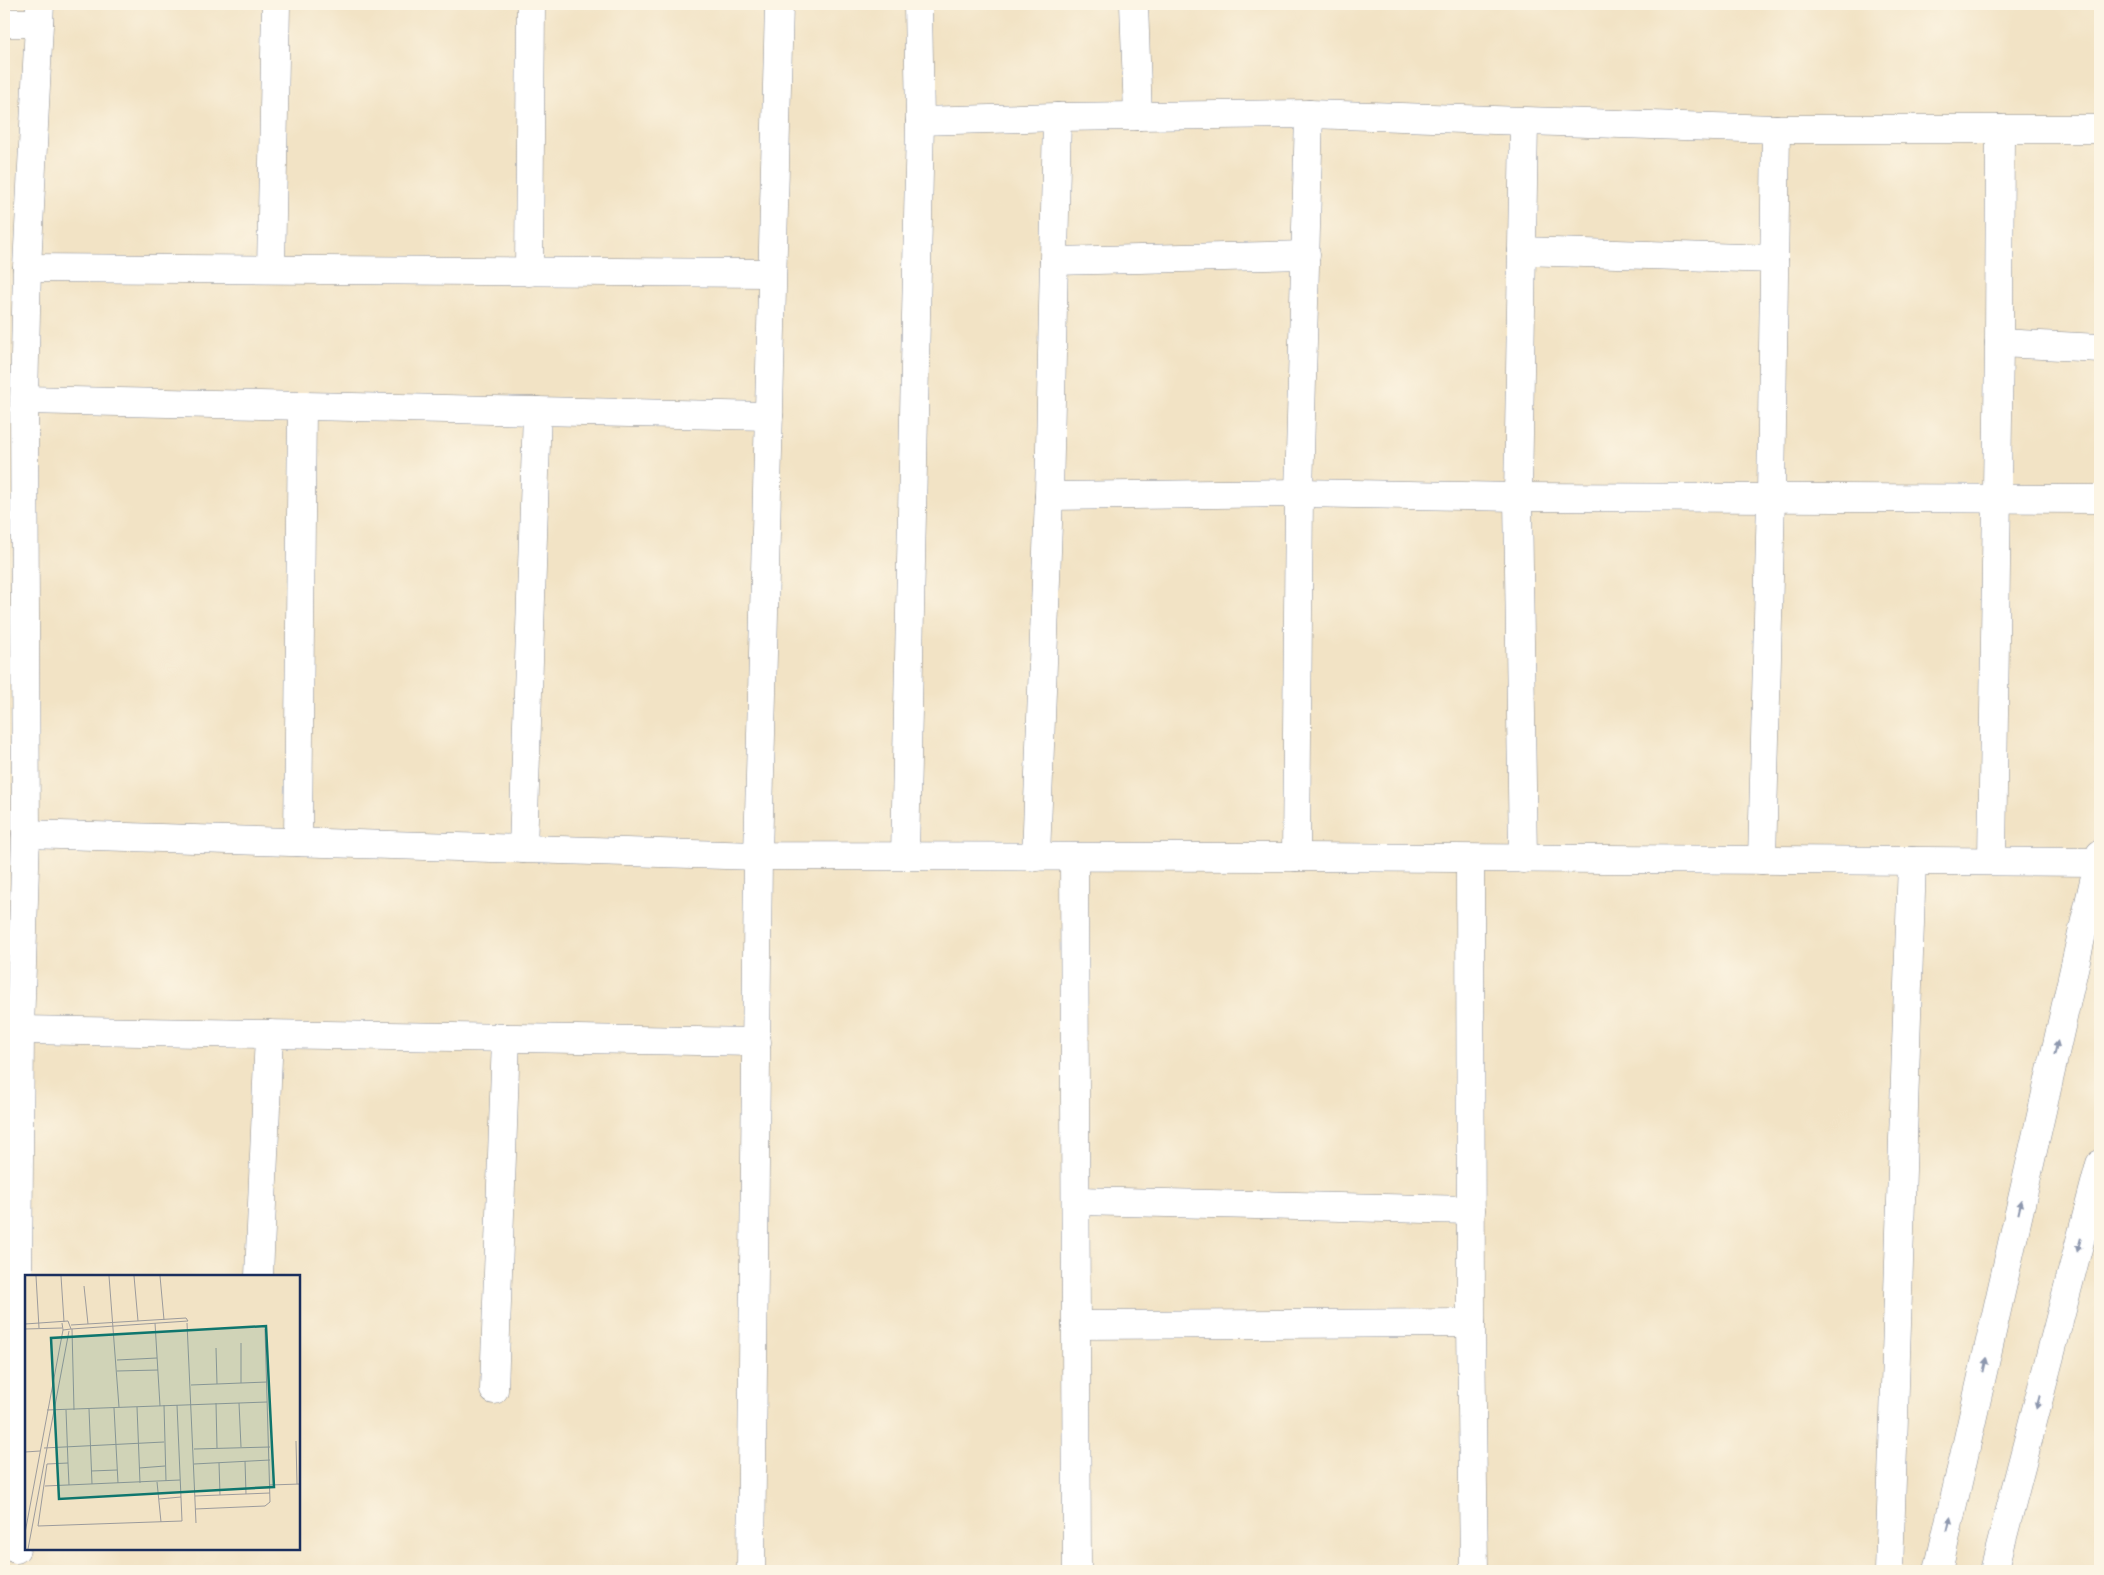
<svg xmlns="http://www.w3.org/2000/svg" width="2104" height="1575" font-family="'Balsamiq Sans',sans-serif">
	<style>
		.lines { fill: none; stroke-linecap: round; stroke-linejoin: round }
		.minor-casing { stroke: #868992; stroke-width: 29 }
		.minor { stroke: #fff; stroke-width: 28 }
		.oneway { fill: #8d97ae }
		.inset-road { fill: none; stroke: #9c9b9c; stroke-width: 1 }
		.view { fill: #0f766e; fill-opacity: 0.15; stroke: #0f766e; stroke-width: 2.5 }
		.inset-edge { fill: none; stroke: #1b2f5e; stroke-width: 2.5 }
	</style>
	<rect width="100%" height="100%" fill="#fcf5e5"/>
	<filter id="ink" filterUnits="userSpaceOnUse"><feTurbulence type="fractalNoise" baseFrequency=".02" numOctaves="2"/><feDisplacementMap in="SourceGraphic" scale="10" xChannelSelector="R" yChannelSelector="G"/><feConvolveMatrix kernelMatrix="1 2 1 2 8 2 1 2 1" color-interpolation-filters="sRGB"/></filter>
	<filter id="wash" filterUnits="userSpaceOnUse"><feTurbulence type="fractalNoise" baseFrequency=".0096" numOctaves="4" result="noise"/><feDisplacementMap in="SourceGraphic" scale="20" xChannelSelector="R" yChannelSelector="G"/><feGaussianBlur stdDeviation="1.12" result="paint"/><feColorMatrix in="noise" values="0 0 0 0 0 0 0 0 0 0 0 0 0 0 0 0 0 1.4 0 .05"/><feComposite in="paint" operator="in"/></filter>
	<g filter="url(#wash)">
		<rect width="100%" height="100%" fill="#f2e3c5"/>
	</g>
	<g filter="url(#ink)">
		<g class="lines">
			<!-- minor casing -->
			<g class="minor-casing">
				<g id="minor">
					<polyline points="1134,4 1138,116"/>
					<polyline points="4,23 39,23"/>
					<polyline points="920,121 1057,117 1309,114 1776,129 2100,129"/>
					<polyline points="1522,251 1774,259"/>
					<polyline points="1054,261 1306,255"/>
					<polyline points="27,268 772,273"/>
					<polyline points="271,269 276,4"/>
					<polyline points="529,272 531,4"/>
					<polyline points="1999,343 2000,129"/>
					<polyline points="24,400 769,416"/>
					<polyline points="1049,496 1299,493 1518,497 2100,499"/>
					<polyline points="26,834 758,856 1296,857 2100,862"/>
					<polyline points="298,842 302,407"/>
					<polyline points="523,849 537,411"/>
					<polyline points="905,856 920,121 918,4"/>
					<polyline points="1036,857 1049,496 1057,117"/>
					<polyline points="1074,857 1077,1571"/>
					<polyline points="1296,857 1299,493 1309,114"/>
					<polyline points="1470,859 1471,1323 1474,1571"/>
					<polyline points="1523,859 1518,497 1524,122"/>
					<polyline points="1762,860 1771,497 1776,129"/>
					<polyline points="1992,861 1999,343 2100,348"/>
					<polyline points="20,1030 757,1042"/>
					<polyline points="1076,1201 1471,1210"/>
					<polyline points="259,1276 269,1034"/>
					<polyline points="1076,1325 1471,1323"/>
					<polyline points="494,1390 506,1038"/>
					<polyline points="16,1549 20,1030 26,834 24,400 27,268 40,4"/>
					<polyline points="751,1571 758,856 779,4"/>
					<polyline points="1889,1571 1912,861"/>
					<polyline points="1938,1571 2100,854"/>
					<polyline points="1994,1571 2100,1164"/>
				</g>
			</g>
			<!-- minor -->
			<use href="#minor" class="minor"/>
		</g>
		<!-- one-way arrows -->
		<defs><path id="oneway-solid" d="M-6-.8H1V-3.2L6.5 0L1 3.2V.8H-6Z" transform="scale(1.25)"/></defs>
		<g class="oneway">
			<use href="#oneway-solid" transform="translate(2056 1048) rotate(-77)"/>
			<use href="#oneway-solid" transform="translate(2020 1207) rotate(-77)"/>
			<use href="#oneway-solid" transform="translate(2079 1245) rotate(105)"/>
			<use href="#oneway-solid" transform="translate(1985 1365) rotate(-77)"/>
			<use href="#oneway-solid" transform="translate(2038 1402) rotate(105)"/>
			<use href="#oneway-solid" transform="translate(1949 1524) rotate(-77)"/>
		</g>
	</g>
	<!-- overview -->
	<g transform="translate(25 1275)">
		<rect width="275" height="275" fill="#f2e3c5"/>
		<path class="inset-road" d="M11 1 14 53M36 1 39 47M84 1 94 132M109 1 113 46M135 1 139 45M59 11 63 49M130 48 135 131M162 48 171 248M0 49 43 46 46 54 38 55 37 48M0 54 37 53M46 54 163 46 161 43 46 50M47 54 49 135M216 68V108M191 73 192 109M92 85 132 83M92 96 133 95M166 110 242 107M191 128 192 173M214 128 216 172M139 130 141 206M112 132 115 208M89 133 93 208M64 134 67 209M22 135 242 127M41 135 43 188 22 189 13 251 157 246 152 130M271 166 272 209M19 173 139 167M169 174 245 172M0 177 15 176M220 186 221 219M43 188 44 210M194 188 195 220M169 189 245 185M114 193 140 191M66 196 92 195M132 207 136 247M245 210 275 209M20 211 155 205M170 221 245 218M134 224 156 222M170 234 240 231 245 227 240 54M0 258 38 55M3 274 44 56"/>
		<path class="view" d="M241 51 249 212 34 224 26 63Z"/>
		<rect width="275" height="275" class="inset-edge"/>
	</g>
	<!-- margin -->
	<rect width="2104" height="1575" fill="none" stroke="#fcf5e5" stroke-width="20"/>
</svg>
